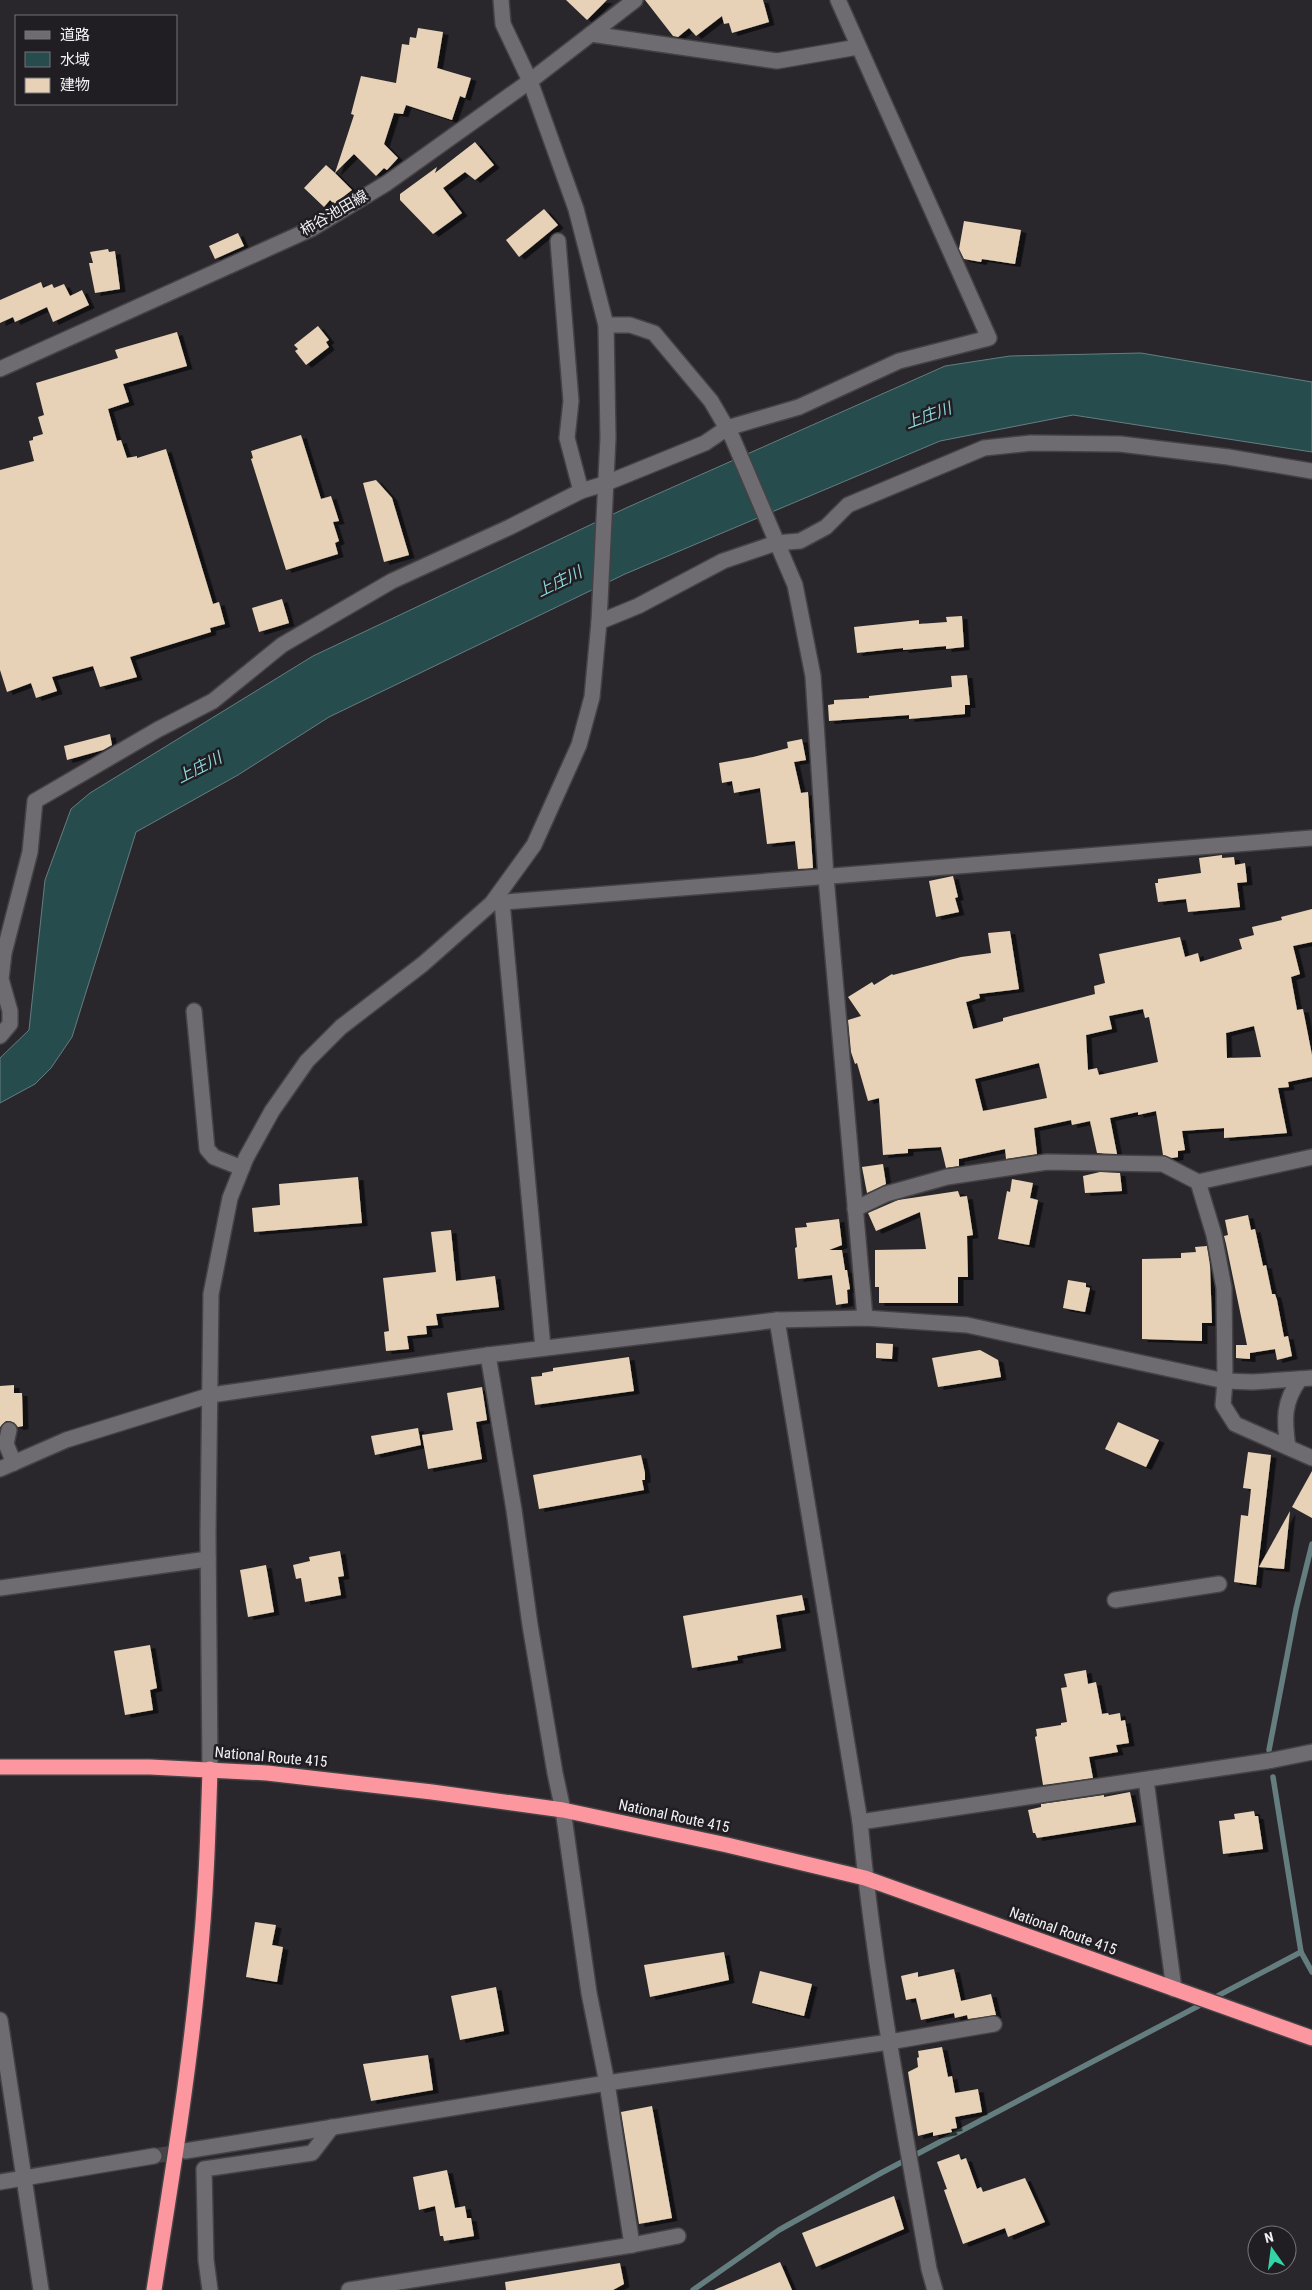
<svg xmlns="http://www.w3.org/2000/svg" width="1312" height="2290" font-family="'Roboto Condensed','Noto Sans JP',sans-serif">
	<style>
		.water { fill: #274c4e; stroke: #647e80 }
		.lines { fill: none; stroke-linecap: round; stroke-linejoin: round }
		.stream { stroke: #647e80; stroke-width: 5.5 }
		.building { fill: #e7d2b7; fill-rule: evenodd; filter: url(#shadow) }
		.street-tunnel { stroke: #48454a; stroke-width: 15; stroke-dasharray: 15 8; stroke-linecap: butt }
		.street-casing { stroke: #444245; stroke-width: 18 }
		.secondary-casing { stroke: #444245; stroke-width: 18 }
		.highway-casing { stroke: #444245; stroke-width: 18 }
		.street { stroke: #6f6c71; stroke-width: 15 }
		.secondary { stroke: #6f6c71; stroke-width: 15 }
		.highway { stroke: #fc97a0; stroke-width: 15 }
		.labels { text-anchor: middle; stroke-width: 5; stroke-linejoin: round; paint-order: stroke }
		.street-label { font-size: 15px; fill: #f2f1f4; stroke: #201e22 }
		.water-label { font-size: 16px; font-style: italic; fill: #8dd6da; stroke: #201e22 }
	</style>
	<defs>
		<filter id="shadow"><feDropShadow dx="5.5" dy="3" stdDeviation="0" flood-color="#0009"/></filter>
	</defs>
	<rect width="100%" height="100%" fill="#2a272c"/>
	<!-- water -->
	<polygon class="water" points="1141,353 1312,382 1312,452 1073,415 940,441 625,574 329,717 238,775 136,832 72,1037 51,1068 35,1084 0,1103 0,1058 29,1030 45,880 71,809 90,793 313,656 626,508 945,366 1010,356"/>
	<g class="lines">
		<!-- stream -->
		<g class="stream">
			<polyline points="1269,1750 1296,1609 1312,1544"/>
			<polyline points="1273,1777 1301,1952 1312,1972"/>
			<polyline points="693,2290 779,2230 881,2173 1301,1952"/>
		</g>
	</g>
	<!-- building -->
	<g class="building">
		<polygon points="566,0 607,0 587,20"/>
		<polygon points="645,0 763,0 769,22 732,33 729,23 724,24 722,16 696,36 689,28 678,37 673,36"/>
		<polygon points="418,28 443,32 437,68 471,78 465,98 460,96 452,120 406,105 403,114 394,113 384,144 398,158 387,170 384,168 376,176 354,154 335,173 352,190 334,204 330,200 324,207 304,188 326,165 335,173 354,115 351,114 361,76 396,83 402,44 409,45 410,37 416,38"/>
		<polygon points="475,142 494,165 475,180 465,172 443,188 462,213 433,234 400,200 400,194 437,167 435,173"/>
		<polygon points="544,209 558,225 519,257 506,240"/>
		<polygon points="964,221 1021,230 1015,264 982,259 981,262 964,259 959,249"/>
		<polygon points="238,233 244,246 215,259 209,246"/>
		<polygon points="108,249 109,252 115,251 120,289 95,293 89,263 93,263 90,252"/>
		<polygon points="41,282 43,288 52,284 54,288 64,284 70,296 82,290 89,305 53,322 47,307 15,322 13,317 0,323 0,300"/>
		<polygon points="318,326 329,340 326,342 329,347 306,365 295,351 298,349 294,345"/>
		<polygon points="177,332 187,366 123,384 129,402 108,409 117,441 121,440 127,458 137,456 137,458 166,449 213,604 219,602 225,624 210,628 211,632 130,657 137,677 100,687 93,666 52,677 57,691 36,698 31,683 7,692 0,670 0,470 34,461 29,441 33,440 33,437 43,434 38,417 44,415 36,383 118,358 115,350"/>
		<polygon points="301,435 321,499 331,496 339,521 333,522 339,541 335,543 338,554 286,570 251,459 253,458 251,451"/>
		<polygon points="376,480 392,498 409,555 384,562 363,483"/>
		<polygon points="282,599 289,623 259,632 252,608"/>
		<polygon points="962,616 964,647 946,649 946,646 903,650 903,648 857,653 854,627 919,620 919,624 947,622 946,617"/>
		<polygon points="967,675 970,705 965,705 965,714 909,719 909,715 829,721 828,705 834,704 834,700 869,698 869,696 952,687 951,676"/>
		<polygon points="110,734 112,745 103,750 67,760 64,746"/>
		<polygon points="802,739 806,760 794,762 801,793 808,792 813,868 798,869 795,841 767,844 760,788 734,793 732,781 722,783 719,763 753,757 788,748 787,742"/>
		<polygon points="1222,855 1222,858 1234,857 1235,865 1245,863 1247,882 1237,883 1240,907 1188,912 1186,899 1158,902 1155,883 1158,883 1158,879 1201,873 1199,858"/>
		<polygon points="953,876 958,897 955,898 959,912 936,917 929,881"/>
		<path d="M1312 909V942L1293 946 1300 974 1291 977 1297 1010 1303 1009 1312 1055V1077L1288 1082 1289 1087 1278 1088 1287 1133 1224 1138V1128L1182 1131 1185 1150 1178 1151V1157L1172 1158 1163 1155 1156 1111 1138 1115V1112L1110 1118 1117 1154 1097 1153 1090 1121 1072 1125 1071 1120 1034 1128 1037 1154 1006 1159 1005 1149 959 1159V1166L946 1168 941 1147 908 1149V1153L883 1155 879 1098 868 1101 857 1063 855 1064 851 1052 848 1020 861 1016 848 997 872 982 874 985 892 974 893 975 961 957 991 953 988 933 1010 931 1019 989 979 994 980 998 966 1002 973 1029 1003 1021V1018L1095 994 1094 986 1105 983 1099 954 1180 937 1185 957 1198 953 1200 962 1242 949 1239 939 1254 935 1252 927 1282 920 1281 917ZM1143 1009 1145 1018 1149 1017 1158 1062 1099 1075 1097 1068 1088 1070 1086 1035 1112 1029 1109 1016ZM1254 1026 1261 1057 1227 1058 1226 1033ZM1039 1063 1047 1098 983 1111 975 1079Z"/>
		<polygon points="883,1164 886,1184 867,1193 862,1167"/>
		<polygon points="1100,1172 1120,1173 1122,1191 1085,1193 1083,1176"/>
		<polygon points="358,1177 362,1223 254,1232 252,1208 280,1205 279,1184"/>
		<polygon points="1012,1179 1033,1183 1030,1198 1038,1200 1029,1245 998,1239 1007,1191 1010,1192"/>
		<polygon points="958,1191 960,1197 967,1196 973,1235 967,1236 968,1277 958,1277 958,1303 879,1303 879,1287 875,1287 875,1250 926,1249 920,1212 876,1231 868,1213 898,1200"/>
		<polygon points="1248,1215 1251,1230 1255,1229 1263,1266 1266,1265 1272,1294 1275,1294 1277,1300 1284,1337 1288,1336 1292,1356 1277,1360 1275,1349 1250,1353 1250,1359 1236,1358 1236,1345 1247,1345 1226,1244 1224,1236 1228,1235 1225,1220"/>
		<polygon points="839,1219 842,1245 829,1250 842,1250 845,1270 847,1270 850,1289 847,1290 848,1303 836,1305 832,1275 798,1279 795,1248 797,1247 795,1228 807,1227 806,1223"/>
		<polygon points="451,1230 456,1281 495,1276 499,1307 436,1314 438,1325 426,1326 427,1334 407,1336 409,1349 386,1351 384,1332 389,1331 383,1278 436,1272 431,1232"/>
		<polygon points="1207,1246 1210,1266 1212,1323 1202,1323 1202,1341 1142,1339 1142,1259 1181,1258 1181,1253 1196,1252 1195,1247"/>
		<polygon points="1068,1280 1086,1283 1086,1287 1090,1288 1085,1312 1063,1308"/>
		<polygon points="876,1343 893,1344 892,1359 876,1358"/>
		<polygon points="980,1350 998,1360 1001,1377 938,1387 932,1358"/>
		<polygon points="629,1357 634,1391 535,1405 531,1377 542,1376 542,1373 553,1371 553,1368"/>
		<polygon points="14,1385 14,1393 22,1393 23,1426 18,1427 10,1421 6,1421 0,1427 0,1386"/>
		<polygon points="482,1387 487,1420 476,1422 482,1459 428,1469 422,1435 453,1430 447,1393"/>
		<polygon points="1118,1422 1159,1440 1146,1467 1105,1449"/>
		<polygon points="418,1428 421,1445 375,1455 371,1436"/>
		<polygon points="1248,1452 1271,1455 1256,1585 1234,1582 1241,1515 1248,1516 1251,1489 1243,1488"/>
		<polygon points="641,1455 645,1473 645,1480 642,1480 644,1490 539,1509 533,1475"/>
		<polygon points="1312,1471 1312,1518 1292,1507"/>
		<polygon points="1290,1511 1284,1569 1259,1567"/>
		<polygon points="340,1551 344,1576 338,1577 341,1595 305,1602 301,1578 296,1579 293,1565 310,1561 309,1557"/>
		<polygon points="266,1565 274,1612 248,1617 240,1570"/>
		<polygon points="802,1595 805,1610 776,1615 781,1648 737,1656 738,1660 692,1668 683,1616"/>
		<polygon points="150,1645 157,1688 150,1690 153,1710 125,1715 114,1651"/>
		<polygon points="1086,1670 1088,1684 1096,1682 1102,1714 1108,1713 1109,1715 1120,1713 1121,1721 1125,1720 1129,1743 1116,1745 1118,1752 1089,1757 1093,1778 1043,1785 1035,1737 1037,1736 1036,1729 1061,1725 1061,1723 1067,1722 1061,1688 1067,1687 1064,1674"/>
		<polygon points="1130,1792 1136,1822 1037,1838 1035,1833 1033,1833 1028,1810 1041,1807 1041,1804 1104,1795 1104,1797"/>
		<polygon points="1254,1811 1255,1816 1258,1816 1263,1849 1223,1854 1219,1821 1235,1819 1234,1814"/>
		<polygon points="255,1922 276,1925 272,1945 283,1947 277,1982 246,1977"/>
		<polygon points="724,1952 729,1980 650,1997 644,1965"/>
		<polygon points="954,1969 961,2001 991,1994 996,2015 968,2019 967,2015 955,2018 954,2013 921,2020 916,1998 906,2000 901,1976 918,1972 918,1977"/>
		<polygon points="760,1971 812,1984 804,2016 752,2003"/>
		<polygon points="496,1987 504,2031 460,2040 451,1996"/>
		<polygon points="942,2047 948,2077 952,2076 955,2093 978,2089 982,2112 955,2117 957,2128 951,2129 952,2132 933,2136 933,2132 918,2136 908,2072 918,2067 917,2058 919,2057 918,2051"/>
		<polygon points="428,2055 433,2090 371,2101 363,2064"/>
		<polygon points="652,2106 672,2218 639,2224 621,2112"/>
		<polygon points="959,2154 961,2160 966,2158 977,2189 981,2187 983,2192 1025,2178 1045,2222 1008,2237 1005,2228 963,2244 944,2190 947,2189 937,2162"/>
		<polygon points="447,2170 455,2208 465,2206 467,2218 471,2218 474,2236 444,2241 443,2236 440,2236 435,2206 419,2210 413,2177"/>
		<polygon points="894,2196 904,2229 816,2267 802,2233"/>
		<polygon points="780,2262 792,2290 714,2290"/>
		<polygon points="620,2263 624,2284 613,2290 506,2290 505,2282"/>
	</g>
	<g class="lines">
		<!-- street-tunnel -->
		<polyline class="street-tunnel" points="154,2156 185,2151"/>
		<!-- street casing -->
		<g class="street-casing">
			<g id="street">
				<polyline points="591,34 777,61 858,47"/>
				<polyline points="606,325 630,325 654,333 711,401 732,437 795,585 813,676 826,877 865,1318"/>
				<polyline points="581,491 604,484 705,443 727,428 799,407 899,361 989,338 838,0"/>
				<polyline points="599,622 638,606 723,561 776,543 800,541 826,527 848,505 984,448 1031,443 1120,444 1228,457 1312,471"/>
				<polyline points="502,902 543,1348"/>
				<polyline points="492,903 1312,838"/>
				<polyline points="194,1011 207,1149 214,1157 242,1168"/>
				<polyline points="0,1036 10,1024 10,1011 1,979 4,953 30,852 35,801 157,730 213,701 282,645 392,581 510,527 581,491 567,438 571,401 558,241"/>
				<polyline points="1198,1182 1214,1235 1224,1288 1225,1381"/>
				<polyline points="855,1209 886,1194 947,1177 1047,1162 1163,1164 1198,1182 1312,1157"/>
				<path d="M777 1320 860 1822C874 1972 903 2121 929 2269L935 2290"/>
				<polyline points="488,1355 514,1510 530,1625 555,1773 563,1810 589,1993 607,2083 632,2245 678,2236"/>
				<polyline points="9,1430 6,1444 14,1463"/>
				<path d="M1288 1447C1284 1420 1283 1402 1300 1379"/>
				<polyline points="0,1588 208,1559"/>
				<polyline points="1115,1600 1219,1584"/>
				<polyline points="1146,1780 1174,1989"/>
				<polyline points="860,1822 1268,1761 1312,1752"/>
				<polyline points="0,2020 41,2290"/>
				<polyline points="185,2151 607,2083 889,2042 994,2024"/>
				<polyline points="0,2182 154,2156"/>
				<polyline points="210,2290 206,2260 204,2169 312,2153 332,2127"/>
				<polyline points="349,2290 632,2245"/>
			</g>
		</g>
		<!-- secondary casing -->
		<g class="secondary-casing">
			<g id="secondary">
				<polyline points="0,369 311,229 387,183 530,81 635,0"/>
				<polyline points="1225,1381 1223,1405 1235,1424 1312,1458"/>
				<polyline points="0,1469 66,1440 211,1395 488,1355 777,1320 865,1318 967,1325 1225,1381 1253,1382 1312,1378"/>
				<polyline points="210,1769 208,1533 211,1294 230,1198 246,1158 272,1111 307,1061 341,1027 423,964 492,903 534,845 579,745 592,697 599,622 608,438 606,325 576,209 530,81 503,24 501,0"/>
			</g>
		</g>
		<!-- highway casing -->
		<g class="highway-casing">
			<g id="highway">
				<polyline points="0,1767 150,1767 267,1773 432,1792 563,1810 727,1845 865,1878 1312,2038"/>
				<path d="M154 2290C171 2182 189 2075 199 1966 206 1900 208 1834 210 1769"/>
			</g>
		</g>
		<!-- street -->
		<use href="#street" class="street"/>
		<!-- secondary -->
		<use href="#secondary" class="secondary"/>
		<!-- highway -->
		<use href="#highway" class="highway"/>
	</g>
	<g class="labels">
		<!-- street labels -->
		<g class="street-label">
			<text transform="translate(334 213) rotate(-30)" y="5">柿谷池田線</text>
			<text transform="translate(271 1757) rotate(5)" y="5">National Route 415</text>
			<text transform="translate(674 1816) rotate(12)" y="5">National Route 415</text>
			<text transform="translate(1063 1931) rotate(20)" y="5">National Route 415</text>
		</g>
		<!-- water labels -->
		<g class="water-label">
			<text transform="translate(928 415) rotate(-20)" y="6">上庄川</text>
			<text transform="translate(559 581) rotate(-26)" y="6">上庄川</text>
			<text transform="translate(199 767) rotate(-27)" y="6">上庄川</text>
		</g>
	</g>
	<!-- legend -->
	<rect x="15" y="15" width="162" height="90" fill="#201e22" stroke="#747276"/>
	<rect x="25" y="31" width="25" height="8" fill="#6f6c71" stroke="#747276"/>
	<text x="60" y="40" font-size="15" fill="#f2f1f4">道路</text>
	<rect x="25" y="52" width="25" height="15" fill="#274c4e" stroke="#747276"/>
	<text x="60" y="65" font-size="15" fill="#f2f1f4">水域</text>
	<rect x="25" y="78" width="25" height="15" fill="#e7d2b7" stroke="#747276"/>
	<text x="60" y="90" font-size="15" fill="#f2f1f4">建物</text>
	<!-- north arrow -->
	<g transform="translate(1272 2250) rotate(346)"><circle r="24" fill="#201e22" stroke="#747276"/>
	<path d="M0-4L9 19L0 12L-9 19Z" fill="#33d4a8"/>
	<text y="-8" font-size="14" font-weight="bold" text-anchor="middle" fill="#f2f1f4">N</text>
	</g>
</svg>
